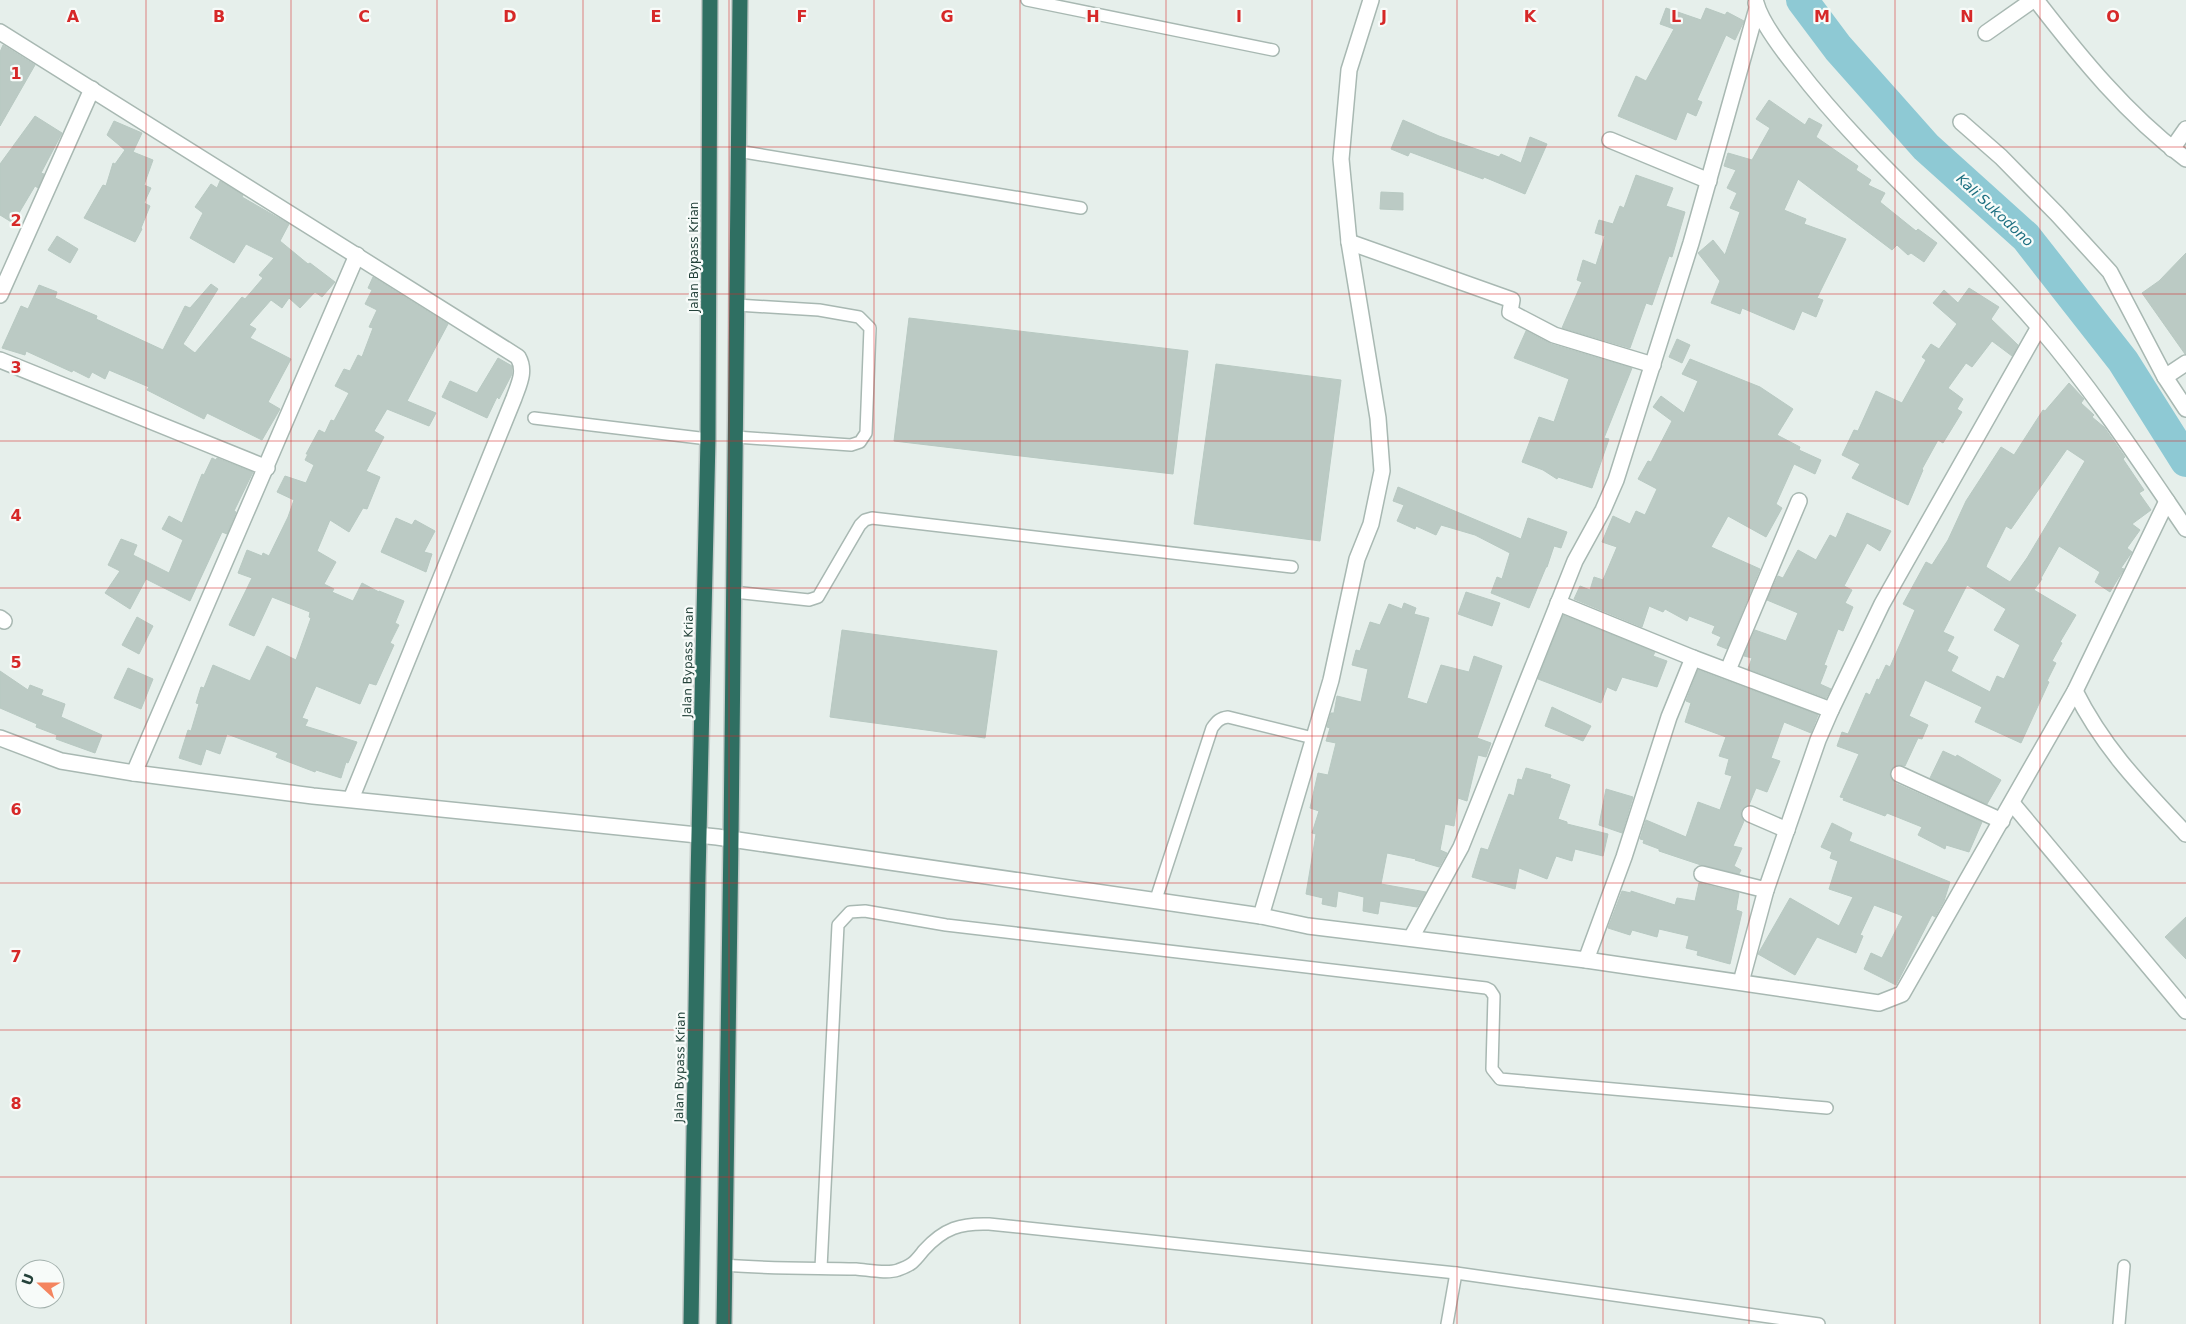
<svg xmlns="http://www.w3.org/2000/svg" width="2186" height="1324" font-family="'DejaVu Sans',sans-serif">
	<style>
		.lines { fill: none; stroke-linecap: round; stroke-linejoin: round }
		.river { stroke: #8ec9d4; stroke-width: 32 }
		.building { fill: #bbcac4; stroke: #b8c9c2; fill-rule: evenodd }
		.lane-casing { stroke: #a8b8b2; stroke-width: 14 }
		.street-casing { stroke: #a8b8b2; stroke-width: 18 }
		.highway-casing { stroke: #c2cac8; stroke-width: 18 }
		.lane { stroke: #fff; stroke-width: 11 }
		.street { stroke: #fff; stroke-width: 15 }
		.highway { stroke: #2f6f62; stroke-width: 15 }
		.grid { fill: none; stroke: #d62828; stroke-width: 1; stroke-opacity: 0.55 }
		.labels { text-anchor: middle; stroke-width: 4.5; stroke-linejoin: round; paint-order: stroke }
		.street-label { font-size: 12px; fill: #24423a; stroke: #f7fbf9 }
		.water-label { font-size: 14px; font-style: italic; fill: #1c6f80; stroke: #f7fbf9 }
		.grid-label { font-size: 16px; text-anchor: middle; font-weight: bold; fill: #d62828; stroke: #f7fbf9; stroke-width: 4.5; stroke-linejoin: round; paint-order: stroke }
	</style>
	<rect width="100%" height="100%" fill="#e6efeb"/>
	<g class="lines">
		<!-- river -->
		<polyline class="river" points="1802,0 1838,48 1926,147 2026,237 2123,361 2186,461"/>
	</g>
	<!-- building -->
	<g class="building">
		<polygon points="1666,8 1701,20 1706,8 1725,15 1727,12 1744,21 1735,40 1726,35 1697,100 1702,102 1696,116 1687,112 1676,140 1618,116 1636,76 1646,81 1674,29 1660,24"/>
		<polygon points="3,45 35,65 0,126 0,52"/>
		<polygon points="1769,100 1805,125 1809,118 1822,125 1816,137 1858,166 1856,170 1871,180 1868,185 1885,193 1880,202 1916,231 1918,229 1937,243 1924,262 1911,253 1908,255 1897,245 1892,250 1798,179 1784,210 1806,219 1804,224 1846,239 1817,298 1823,300 1816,317 1802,311 1794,330 1742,308 1740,314 1711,303 1720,281 1698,253 1713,240 1725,255 1740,212 1730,208 1737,193 1727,188 1736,170 1724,166 1728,153 1752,160 1770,128 1756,119"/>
		<polygon points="35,116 62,133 41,173 44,174 38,188 35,186 13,223 0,215 0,164"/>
		<polygon points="1403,120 1439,136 1499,157 1501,154 1521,163 1530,137 1547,144 1525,194 1484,177 1483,179 1410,152 1408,156 1391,149"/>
		<polygon points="114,121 142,133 133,152 153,160 144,185 151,188 144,203 150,206 141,228 142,229 135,242 84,218 103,185 106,186 113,163 115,164 125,150 107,135"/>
		<polygon points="1636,175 1673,188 1666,206 1685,212 1672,257 1669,256 1652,305 1646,303 1630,348 1562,328 1582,282 1577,280 1583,260 1596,265 1605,236 1595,233 1599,220 1613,224 1620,206 1624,208"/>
		<polygon points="220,181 243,195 242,197 289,224 280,241 308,264 310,263 335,282 322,297 315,292 300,308 289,298 282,308 271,300 249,325 256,329 250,338 291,359 268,402 280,409 262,440 207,413 204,419 147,390 149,387 109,370 105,379 92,372 89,378 73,370 72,372 26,351 25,355 2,348 21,306 28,309 39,285 57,292 55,298 97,316 96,319 163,350 185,306 190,308 211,284 218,289 183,344 195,353 242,297 245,299 263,278 259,275 274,258 246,244 234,263 190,238 203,213 195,207 211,184 217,188"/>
		<polygon points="1381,192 1403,193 1403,210 1380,209"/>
		<polygon points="57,236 78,249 70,263 48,250"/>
		<polygon points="2186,253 2186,354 2185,354 2142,293 2159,281"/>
		<polygon points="373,277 448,324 407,401 436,413 429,426 387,409 374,431 384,437 366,471 380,477 367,509 363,508 349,532 330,520 317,551 336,562 324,584 334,589 332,592 353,601 362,583 379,592 379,591 404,601 395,623 399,625 390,643 394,645 376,685 369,683 360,704 316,686 302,718 308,720 305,726 357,742 348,763 346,762 341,778 316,770 315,772 276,757 278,753 227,734 220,754 206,749 201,765 179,758 188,730 191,731 199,704 196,703 201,687 204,688 213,665 250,681 267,646 296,660 311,618 309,617 310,612 272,597 254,636 229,625 252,578 238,573 247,550 262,556 263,553 269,556 288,517 294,500 277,492 285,476 306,483 314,465 305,460 308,454 306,454 319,430 325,433 331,420 334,421 349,393 335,386 344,369 350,371 358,355 362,357 373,328 369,327 377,310 365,304 372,290 368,288"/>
		<polygon points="1969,288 1999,307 1991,319 2018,345 2012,356 1992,341 1972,367 1966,363 1948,388 1963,399 1957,409 1962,412 1943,443 1938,440 1922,469 1923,470 1908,505 1852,478 1860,464 1842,455 1854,430 1858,431 1876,391 1902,403 1926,360 1922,357 1931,344 1939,349 1957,324 1933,303 1944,290 1958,303"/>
		<polygon points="909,318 1188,351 1173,474 894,441"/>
		<polygon points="1526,331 1551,344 1632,368 1604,438 1609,439 1592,488 1558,477 1557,479 1543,470 1522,462 1539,417 1554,422 1569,379 1514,358"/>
		<polygon points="1677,339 1690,345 1682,363 1669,357"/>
		<polygon points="498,358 512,366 512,374 499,399 497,397 487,418 442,397 450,381 477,393"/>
		<polygon points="1690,359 1760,387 1793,409 1777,435 1800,447 1799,450 1821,460 1815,474 1794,464 1776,504 1782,508 1766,537 1728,516 1711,547 1760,569 1727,649 1717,645 1721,637 1712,633 1715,626 1689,616 1687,621 1665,609 1663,612 1649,606 1642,627 1574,599 1580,586 1590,590 1594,577 1603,580 1617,547 1602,542 1613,516 1630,524 1636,511 1645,515 1657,489 1638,479 1648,461 1651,462 1672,421 1653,407 1661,396 1684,413 1698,381 1682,374"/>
		<polygon points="1216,364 1341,380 1320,541 1194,524"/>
		<path d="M2069 383 2084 399 2081 403 2094 415 2092 417 2104 427 2125 457 2123 459 2144 490 2139 493 2151 510 2132 524 2140 530 2127 548 2132 552 2121 568 2124 569 2110 592 2095 582 2100 572 2059 546 2041 578 2042 579 2034 590 2076 615 2060 642 2062 643 2052 661 2056 663 2047 681 2049 682 2021 743 1975 722 1982 707 1925 680 1909 716 1928 725 1922 739 1918 738 1905 766 1899 765 1894 766 1890 775 1895 783 1982 822 1969 852 1946 845 1945 849 1918 835 1922 827 1887 813 1885 816 1843 800 1844 798 1840 797 1859 754 1837 746 1842 732 1848 734 1866 693 1870 695 1877 679 1879 680 1886 665 1890 667 1915 610 1903 604 1926 562 1932 565 1948 540 1966 501 2001 447 2014 455 2043 410 2045 411ZM2067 449 2085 461 2027 558 2010 582 1986 567 1987 564 2006 526 2011 529ZM1967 585 2006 609 1994 630 2020 645 2004 679 1997 676 1990 692 1951 671 1958 657 1947 651 1954 637 1943 632Z"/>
		<polygon points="212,458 216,460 217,458 253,472 234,511 236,512 227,534 222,532 190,601 146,579 130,609 105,593 120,571 108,565 121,539 137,545 133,555 169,573 183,540 162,529 169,516 182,523 202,474 204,475"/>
		<polygon points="1398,487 1521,539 1528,518 1567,532 1561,548 1554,546 1547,567 1546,567 1529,608 1491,593 1497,577 1502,579 1510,553 1475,535 1441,525 1436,535 1416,526 1415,529 1397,521 1404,505 1393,501"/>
		<polygon points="1847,513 1891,531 1880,551 1867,543 1844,586 1852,590 1845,603 1853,607 1843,631 1838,629 1824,665 1827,666 1820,684 1831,689 1826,698 1748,669 1752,658 1744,656 1755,630 1786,641 1798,613 1767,600 1778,576 1783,578 1798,550 1816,560 1830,535 1836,538"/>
		<polygon points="396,518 412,525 415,520 435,531 424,552 432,554 426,572 381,552"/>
		<polygon points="1466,592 1500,603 1492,626 1458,614"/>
		<polygon points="1404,603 1416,608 1414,614 1429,618 1407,698 1427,704 1441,665 1469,672 1474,656 1502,666 1477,738 1491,743 1486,757 1478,755 1467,801 1458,798 1454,826 1445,824 1440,850 1447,853 1439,867 1415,860 1416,859 1387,853 1381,884 1426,892 1417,907 1380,901 1378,914 1363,911 1364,897 1338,891 1336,907 1322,904 1323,898 1306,894 1316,834 1312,833 1319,811 1310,808 1318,773 1328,775 1336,743 1326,741 1330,728 1327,727 1331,713 1334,713 1337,696 1361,702 1368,669 1352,665 1356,650 1360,651 1370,622 1380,625 1389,604 1402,609"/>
		<polygon points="1563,615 1655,652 1653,656 1667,661 1657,687 1622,677 1616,691 1607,687 1601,703 1538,679"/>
		<polygon points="137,617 153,626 139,654 122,645"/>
		<polygon points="842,630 997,651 985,738 830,717"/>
		<polygon points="128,668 153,679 141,709 114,698"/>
		<polygon points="1698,670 1818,715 1811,733 1784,722 1771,758 1780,761 1767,792 1756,788 1749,805 1741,811 1741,816 1744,821 1733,846 1742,848 1734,866 1741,870 1739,874 1701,865 1659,851 1659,849 1643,843 1644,840 1640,839 1646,820 1686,837 1698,802 1720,810 1732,776 1725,774 1729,759 1719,756 1726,737 1685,722 1691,703 1686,701"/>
		<polygon points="0,671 28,690 30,685 43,690 41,695 65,704 61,717 102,735 95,753 56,739 57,735 36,727 37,724 0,708"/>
		<polygon points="1552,707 1591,726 1583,741 1545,726"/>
		<polygon points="1943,751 1956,757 1957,755 2001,780 1987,804 1930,778"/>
		<polygon points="1526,768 1551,775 1550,778 1570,785 1558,819 1567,822 1567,824 1608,834 1603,856 1575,849 1572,861 1556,856 1547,879 1519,868 1515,889 1472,877 1481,848 1488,850 1509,794 1514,796 1518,779 1522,780"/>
		<polygon points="1606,789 1633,797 1622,833 1599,825"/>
		<polygon points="1832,823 1852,833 1849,841 1950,882 1944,901 1935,917 1932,915 1896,985 1864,969 1871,953 1882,958 1903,916 1874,905 1860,935 1863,936 1856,953 1817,937 1795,975 1758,954 1790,898 1839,926 1853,897 1829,889 1838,861 1830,858 1832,852 1821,847"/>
		<polygon points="1699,883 1739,893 1736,910 1742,912 1730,964 1697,955 1698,951 1686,948 1689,936 1659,929 1657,937 1632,930 1630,935 1608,928 1622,891 1631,893 1631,891 1675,905 1677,898 1695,901"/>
		<polygon points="2186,917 2186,959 2165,937"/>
	</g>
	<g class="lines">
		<!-- lane casing -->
		<g class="lane-casing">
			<g id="lane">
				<polyline points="1027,0 1273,50"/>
				<polyline points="738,151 1081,208"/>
				<polyline points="534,418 708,439"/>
				<polyline points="736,437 851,445 860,442 866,433 870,328 859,317 819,310 737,305"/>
				<polyline points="734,592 809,600 818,597 860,525 865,520 872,518 1292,567"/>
				<path d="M1155 902 1212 728C1217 721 1220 718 1228 717L1313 738"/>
				<path d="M726 1265C769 1269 813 1268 856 1269 869 1270 887 1274 898 1270 913 1265 915 1261 924 1250 944 1228 961 1223 989 1224L1456 1273 1819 1324"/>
				<polyline points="821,1268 838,925 850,912 865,911 946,925 1486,988 1490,990 1494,996 1492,1069 1500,1079 1827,1108"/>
				<polyline points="1447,1324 1456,1273"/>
				<polyline points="2119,1324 2124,1266"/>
			</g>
		</g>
		<!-- street casing -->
		<g class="street-casing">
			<g id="street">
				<path d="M2036 0C2080 57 2127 115 2186 159"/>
				<path d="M1756 3C1761 22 1784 52 1796 67 1868 161 1962 237 2039 327 2093 390 2139 460 2186 529"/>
				<path d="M0 32 518 357C526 371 519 384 514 398L351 799"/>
				<polyline points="1986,33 2033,0"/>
				<polyline points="1961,122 2001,157 2057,214 2110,272 2165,377 2186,409"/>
				<polyline points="1610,140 1709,181"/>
				<polyline points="2172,149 2186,129"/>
				<polyline points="1349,242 1512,300 1510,312 1554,335 1653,365"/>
				<polyline points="0,295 92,89"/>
				<polyline points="0,360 267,468"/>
				<polyline points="2165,377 2186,363"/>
				<polyline points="1558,603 1693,658 1831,710"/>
				<polyline points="0,618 4,621"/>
				<polyline points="1728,670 1799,501"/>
				<path d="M2075 691C2104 749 2142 787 2186 834"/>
				<polyline points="0,738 61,761 134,773 313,796 717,837 1261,916 1308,926 1586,960 1879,1003 1902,994 2075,691 2167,501"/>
				<polyline points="134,773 357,255"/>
				<polyline points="1899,774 2002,821"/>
				<polyline points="2012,803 2186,1011"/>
				<polyline points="1750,814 1787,830"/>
				<polyline points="1702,874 1766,890"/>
				<polyline points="1261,916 1331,680 1357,559 1371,524 1382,471 1378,418 1349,242 1341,159 1349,70 1371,0"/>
				<polyline points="1411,938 1461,847 1575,561 1603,510 1616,480 1691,243 1757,8"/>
				<polyline points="1586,960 1624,857 1669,717 1693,658"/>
				<polyline points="1741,982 1766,890 1818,740 1831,710 1882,604 2039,327"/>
			</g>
		</g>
		<!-- highway casing -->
		<g class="highway-casing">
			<g id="highway">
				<polyline points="691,1324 698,878 708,439 710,0"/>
				<polyline points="724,1324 731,839 740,0"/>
			</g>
		</g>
		<!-- lane -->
		<use href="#lane" class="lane"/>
		<!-- street -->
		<use href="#street" class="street"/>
		<!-- highway -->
		<use href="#highway" class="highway"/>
	</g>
	<!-- grid -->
	<path class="grid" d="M146 0V1324M291 0V1324M437 0V1324M583 0V1324M729 0V1324M874 0V1324M1020 0V1324M1166 0V1324M1312 0V1324M1457 0V1324M1603 0V1324M1749 0V1324M1895 0V1324M2040 0V1324M0 147H2186M0 294H2186M0 441H2186M0 588H2186M0 736H2186M0 883H2186M0 1030H2186M0 1177H2186"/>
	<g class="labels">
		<!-- street labels -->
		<g class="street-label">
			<text transform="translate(694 257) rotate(-90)" y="4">Jalan Bypass Krian</text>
			<text transform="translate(688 662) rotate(-89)" y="4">Jalan Bypass Krian</text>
			<text transform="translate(680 1067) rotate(-89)" y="4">Jalan Bypass Krian</text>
		</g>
		<!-- water labels -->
		<g class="water-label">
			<text transform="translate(1995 210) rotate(43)" y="5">Kali Sukodono</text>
		</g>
	</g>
	<g class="grid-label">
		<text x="73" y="22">A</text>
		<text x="219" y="22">B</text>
		<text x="364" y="22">C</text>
		<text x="510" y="22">D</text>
		<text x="656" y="22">E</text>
		<text x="802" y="22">F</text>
		<text x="947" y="22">G</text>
		<text x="1093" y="22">H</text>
		<text x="1239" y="22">I</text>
		<text x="1384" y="22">J</text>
		<text x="1530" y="22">K</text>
		<text x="1676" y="22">L</text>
		<text x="1822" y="22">M</text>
		<text x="1967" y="22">N</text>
		<text x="2113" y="22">O</text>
		<text x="16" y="79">1</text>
		<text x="16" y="226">2</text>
		<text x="16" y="373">3</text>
		<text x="16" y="521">4</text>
		<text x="16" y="668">5</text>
		<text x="16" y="815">6</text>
		<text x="16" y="962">7</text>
		<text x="16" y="1109">8</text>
	</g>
	<!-- north arrow -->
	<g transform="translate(40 1284) rotate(291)"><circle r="24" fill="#f7fbf9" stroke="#a3b1ad"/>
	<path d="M0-4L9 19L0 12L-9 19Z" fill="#f4845f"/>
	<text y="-8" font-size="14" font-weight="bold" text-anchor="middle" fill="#24423a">U</text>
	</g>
</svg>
